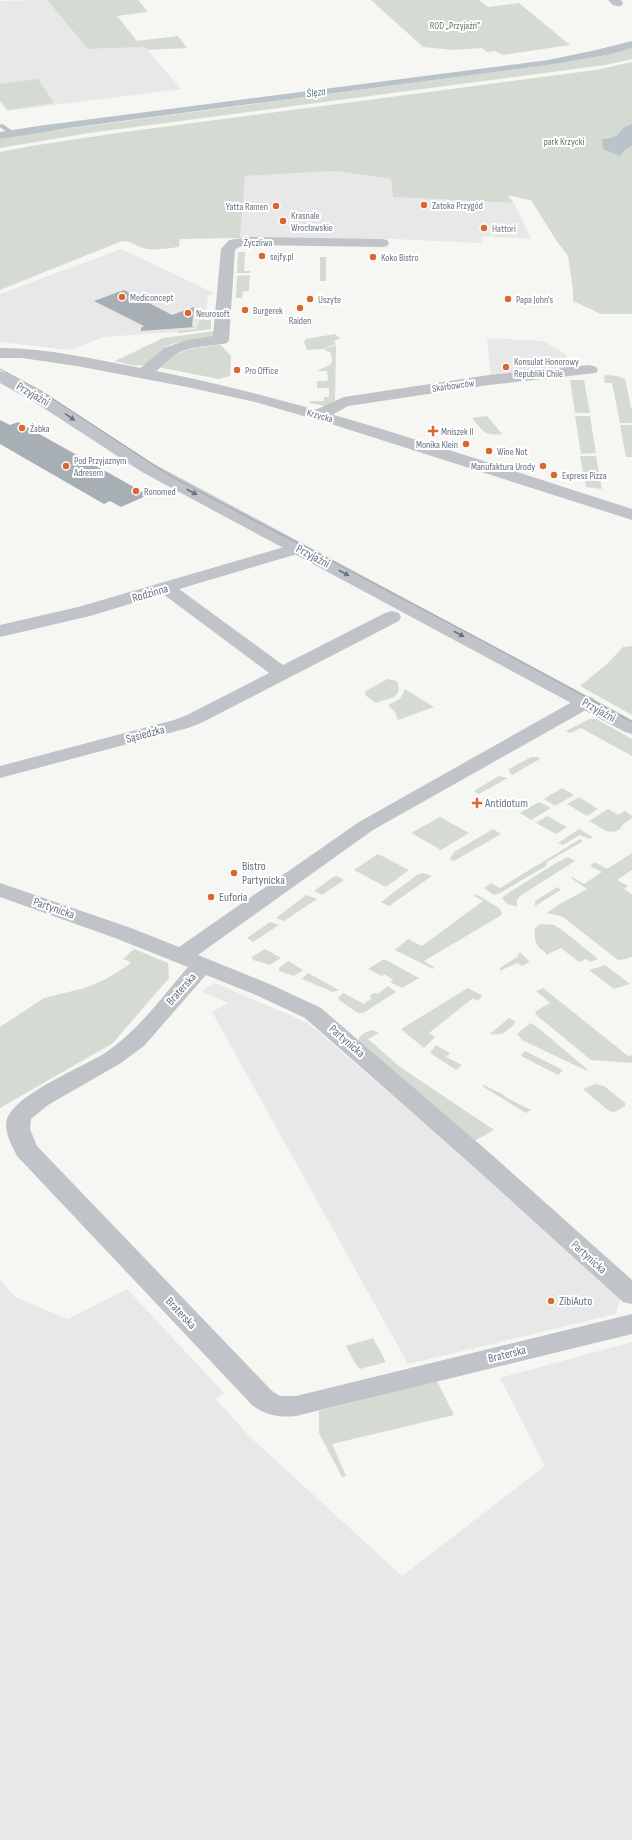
<svg xmlns="http://www.w3.org/2000/svg" width="632" height="1840" font-family="'Sofia Sans Condensed',sans-serif">
	<style>
		.built { fill: #e7e8e7 }
		.green { fill: #d5dbd3 }
		.water { fill: #bac3c9 }
		.lines { fill: none; stroke-linecap: round; stroke-linejoin: round }
		.stream { stroke: #bac3c9; stroke-width: 4 }
		.building { fill: #a7aeb4 }
		.minor { fill: #c0c3c7; fill-rule: evenodd }
		.tertiary { fill: #c0c3c7; fill-rule: evenodd }
		.tram { stroke: #a1a6ac; stroke-width: 1 }
		.oneway { fill: #677483 }
		.poi-dot { fill: #db662f; stroke: #fff; stroke-width: 1.5 }
		.labels { text-anchor: middle; stroke-width: 4; stroke-linejoin: round; paint-order: stroke }
		.far-park-label { font-size: 10px; fill: #687a65; stroke: #fff }
		.far-poi-label { font-size: 10px; fill: #677483; stroke: #fff; text-anchor: start }
		.far-street-label { font-size: 10px; fill: #677483; stroke: #fff }
		.far-water-label { font-size: 11px; font-style: italic; fill: #63757f; stroke: #fff }
		.street-label { font-size: 12px; fill: #677483; stroke: #fff }
		.poi-label { font-size: 12px; fill: #677483; stroke: #fff; text-anchor: start }
	</style>
	<rect width="100%" height="100%" fill="#f6f6f3"/>
	<!-- built -->
	<g class="built">
		<polygon points="47,0 88,49 145,47 181,89 7,111 0,102 0,1"/>
		<polygon points="335,171 391,179 393,197 514,203 531,239 482,236 481,243 394,239 240,238 245,176"/>
		<polygon points="121,249 214,293 208,296 205,323 191,331 103,337 70,350 0,342 0,294"/>
		<polygon points="487,338 543,341 566,354 568,369 491,378"/>
		<polygon points="215,983 308,1023 522,1208 620,1299 616,1314 408,1364 212,1012 228,1003 201,991"/>
		<polygon points="0,1280 15,1297 68,1319 127,1289 224,1393 215,1398 249,1436 402,1576 545,1466 500,1378 632,1342 632,1840 0,1840"/>
	</g>
	<!-- green -->
	<g class="green">
		<polygon points="47,0 138,0 148,12 117,16 137,41 178,36 187,48 148,50 145,47 88,49"/>
		<polygon points="371,0 479,0 488,7 519,3 570,45 503,55 495,51 487,52 482,48 454,50 423,47"/>
		<polygon points="632,48 632,59 605,65 89,133 0,148 0,139 27,134 555,64 612,54"/>
		<path d="M632 62V314H601L573 301V290L568 256 556 240 531 200C522 199 516 196 508 196L514 203 393 197 391 179 335 171 245 176 240 238 180 239 179 247C169 248 153 251 143 248 136 246 130 240 122 241L0 290V152L31 146 124 132 596 70Z"/>
		<polygon points="38,79 54,103 8,110 0,100 0,84"/>
		<polygon points="238,252 245,252 244,271 250,271 250,273 237,273"/>
		<rect x="320" y="257" width="6" height="24"/>
		<polygon points="250,275 249,291 243,291 242,298 236,298 237,276"/>
		<polygon points="200,320 211,320 211,329 179,333 178,331 196,329"/>
		<path d="M215 331V335C199 343 179 338 164 348 157 352 151 362 143 365 135 367 123 363 115 361L163 338Z"/>
		<polygon points="335,334 340,338 334,341 336,344 322,349 307,350 304,342 306,339"/>
		<path d="M221 345 231 356 230 376 219 379 162 368 160 366C183 347 192 348 221 345Z"/>
		<polygon points="336,345 335,401 325,406 309,403 311,401 324,401 324,397 329,397 329,388 317,388 317,381 328,381 327,371 317,371 329,365 332,362 331,353 323,349"/>
		<polygon points="607,375 617,376 625,379 632,411 632,423 620,423 612,383 605,383 604,376"/>
		<polygon points="570,380 584,380 590,413 575,413"/>
		<path d="M487 416 502 434C484 436 483 431 472 418Z"/>
		<polygon points="575,416 590,416 596,453 581,454"/>
		<polygon points="620,425 632,425 632,457 626,457"/>
		<polygon points="580,456 596,456 602,489 586,487"/>
		<polygon points="632,646 632,715 580,686 607,664 623,647"/>
		<polygon points="388,679 397,681 399,691 394,697 376,703 365,695 365,692 367,690"/>
		<polygon points="405,689 434,707 398,720 395,712 388,705 400,699"/>
		<polygon points="589,719 596,719 632,739 632,756 581,728 570,733 566,731"/>
		<polygon points="531,757 538,757 540,759 512,775 510,774 509,769"/>
		<polygon points="499,776 508,778 479,794 474,791"/>
		<polygon points="562,788 574,795 555,806 544,799"/>
		<polygon points="579,797 598,809 587,816 567,804"/>
		<polygon points="539,802 551,808 531,820 520,813"/>
		<path d="M608 809 618 815 625 811 632 816V818L623 824 620 829C608 837 600 826 589 821Z"/>
		<polygon points="547,816 567,827 556,834 536,823"/>
		<polygon points="440,817 469,833 441,850 411,833"/>
		<polygon points="493,829 501,834 454,861 450,859 454,852"/>
		<polygon points="579,829 593,837 589,839 580,835 563,845 558,843"/>
		<polygon points="580,839 583,841 547,862 546,866 500,893 494,895 484,888 491,883 500,888"/>
		<polygon points="632,853 632,870 617,880 628,886 624,889 632,894 632,957 626,959 618,960 563,917 547,913 558,905 587,889 571,878 572,877 584,884 602,872 590,866 595,862 607,869"/>
		<polygon points="378,854 409,870 386,887 354,870"/>
		<polygon points="568,857 575,861 520,896 517,900 517,907 506,903 502,898 507,894 556,863"/>
		<polygon points="423,873 432,876 389,906 381,902 417,875"/>
		<polygon points="337,876 344,880 322,895 314,891 333,877"/>
		<polygon points="557,887 561,890 535,906 535,901"/>
		<polygon points="476,894 499,908 502,913 500,916 424,961 434,967 433,969 395,950 408,939 422,946 483,901 474,896"/>
		<polygon points="306,895 317,899 284,921 276,918"/>
		<polygon points="270,922 279,925 253,942 247,938"/>
		<path d="M541 924 554 925 561 929 598 959 590 962 586 959 579 962 561 948 546 955 545 952C536 947 533 939 535 928Z"/>
		<polygon points="134,949 168,963 169,978 113,1043 0,1108 0,1027 44,998 85,988 104,980 127,966 131,962 123,959"/>
		<polygon points="265,949 281,958 270,965 253,960 252,957"/>
		<polygon points="520,952 530,962 522,966 517,963 500,971 500,968 517,957"/>
		<polygon points="384,959 419,978 402,988 390,982 393,980 384,974 382,976 368,969"/>
		<polygon points="288,961 303,970 294,976 279,971 279,968"/>
		<polygon points="605,965 630,984 614,989 589,970"/>
		<polygon points="308,973 339,990 333,992 302,979"/>
		<polygon points="388,986 396,992 363,1013 358,1013 339,1000 339,997 343,993 364,1004 372,998 369,996 374,993 378,994"/>
		<polygon points="468,988 483,996 477,1001 473,998 429,1033 435,1037 424,1048 401,1029"/>
		<polygon points="543,988 628,1056 632,1055 632,1063 591,1060 535,1014 536,1011 550,1003 536,991"/>
		<path d="M509 1018 516 1022C506 1032 504 1035 490 1034Z"/>
		<polygon points="530,1023 536,1026 588,1070 587,1071 522,1040 517,1034"/>
		<polygon points="372,1030 379,1033 368,1039 400,1067 494,1130 474,1141 359,1041 359,1037 366,1032"/>
		<polygon points="436,1045 450,1053 446,1057 462,1065 456,1070 430,1053"/>
		<polygon points="525,1051 563,1070 558,1075 521,1056"/>
		<polygon points="596,1084 604,1086 625,1103 625,1106 614,1112 609,1111 583,1089"/>
		<polygon points="484,1085 506,1096 505,1097 531,1110 526,1113 482,1086"/>
		<polygon points="373,1338 386,1362 360,1369 355,1363 346,1346"/>
		<polygon points="437,1381 454,1415 332,1444 346,1476 342,1477 319,1433 319,1411"/>
	</g>
	<!-- water -->
	<g class="water">
		<polygon points="632,41 632,48 612,54 555,64 69,128 0,139 0,132 38,126 548,60 596,50"/>
		<path d="M632 124V146L625 150 620 156 603 149 602 139C611 139 619 136 623 128Z"/>
	</g>
	<g class="lines">
		<!-- stream -->
		<polyline class="stream" points="2,126 9,131"/>
	</g>
	<!-- building -->
	<g class="building">
		<polygon points="124,290 172,315 194,307 192,326 195,327 141,331 141,328 144,326 94,301"/>
		<polygon points="0,420 10,425 18,422 148,495 121,507 110,501 104,504 0,444"/>
	</g>
	<g class="lines">
		<!-- minor -->
		<g class="minor">
			<path d="M608 0H621L623 3 621 6C615 7 612 5 608 0Z"/>
			<path d="M250 237 382 239 387 240 389 243 387 246 382 247 250 245 239 247 235 250 229 340 227 343C210 347 189 345 175 355 163 363 153 380 138 376L136 373 138 370 164 348 187 340 213 336 221 249 229 240Z"/>
			<polygon points="590,365 596,367 598,370 596,373 489,385 348,406 325,419 319,420 313,419 311,415 313,411 344,397 489,375"/>
			<polygon points="298,543 304,544 307,548 304,552 179,589 283,665 385,613 392,611 399,613 401,617 399,621 201,723 188,728 0,778 0,766 174,720 187,715 269,673 163,594 90,616 0,637 0,625 78,607"/>
			<path d="M586 696 593 698 596 702 593 706 373 830 198 955 272 985 321 1008 492 1155 632 1280V1304L623 1302 474 1167 305 1018 256 995 206 975 144 1046 121 1063 48 1105 31 1119 30 1129 37 1146 272 1391 280 1396H296L632 1314V1334L296 1416C280 1418 265 1415 252 1405L17 1156C12 1146 3 1130 7 1119 17 1093 81 1068 105 1053 138 1031 162 997 188 967L115 938 0 897V883L131 928 179 947 359 822 579 698Z"/>
		</g>
		<!-- tertiary -->
		<g class="tertiary">
			<path d="M0 348C49 348 98 360 146 369 312 401 471 458 632 509V520L328 423 255 402 187 387 77 366 22 358H0Z"/>
			<polygon points="0,371 6,373 48,395 154,464 632,720 632,734 625,732 142,472 36,403 0,383"/>
		</g>
		<!-- tram -->
		<polyline class="tram" points="0,369 41,391 172,477 485,642 632,722"/>
	</g>
	<!-- one-way arrows -->
	<defs><path id="oneway-solid" d="M-6-.8H1V-3.2L6.5 0L1 3.2V.8H-6Z"/></defs>
	<g class="oneway">
		<use href="#oneway-solid" transform="translate(70 417) rotate(34)"/>
		<use href="#oneway-solid" transform="translate(192 492) rotate(28)"/>
		<use href="#oneway-solid" transform="translate(344 573) rotate(28)"/>
		<use href="#oneway-solid" transform="translate(459 634) rotate(28)"/>
	</g>
	<!-- markers -->
	<g class="poi-dot">
		<circle cx="424" cy="205" r="4"/>
		<circle cx="276" cy="206" r="4"/>
		<circle cx="283" cy="221" r="4"/>
		<circle cx="484" cy="228" r="4"/>
		<circle cx="262" cy="256" r="4"/>
		<circle cx="373" cy="257" r="4"/>
		<circle cx="122" cy="297" r="4"/>
		<circle cx="310" cy="299" r="4"/>
		<circle cx="508" cy="299" r="4"/>
		<circle cx="300" cy="308" r="4"/>
		<circle cx="245" cy="310" r="4"/>
		<circle cx="188" cy="313" r="4"/>
		<circle cx="506" cy="367" r="4"/>
		<circle cx="237" cy="370" r="4"/>
		<circle cx="22" cy="428" r="4"/>
		<path d="M431 425h4v4h4v4h-4v4h-4v-4h-4v-4h4z"/>
		<circle cx="466" cy="444" r="4"/>
		<circle cx="489" cy="451" r="4"/>
		<circle cx="66" cy="466" r="4"/>
		<circle cx="543" cy="466" r="4"/>
		<circle cx="554" cy="475" r="4"/>
		<circle cx="136" cy="491" r="4"/>
		<path d="M475 797h4v4h4v4h-4v4h-4v-4h-4v-4h4z"/>
		<circle cx="234" cy="873" r="4"/>
		<circle cx="211" cy="897" r="4"/>
		<circle cx="551" cy="1301" r="4"/>
	</g>
	<g class="labels">
		<!-- far-park labels -->
		<g class="far-park-label">
			<text x="455" y="29">ROD „Przyjaźń”</text>
			<text x="564" y="145">park Krzycki</text>
		</g>
		<!-- far-poi labels -->
		<g class="far-poi-label">
			<text x="432" y="209">Zatoka Przygód</text>
			<text x="268" y="210" text-anchor="end">Yatta Ramen</text>
			<text x="291" y="219">Krasnale<tspan x="291" dy="12">Wrocławskie</tspan></text>
			<text x="492" y="232">Hattori</text>
			<text x="270" y="260">sejfy.pl</text>
			<text x="381" y="261">Koko Bistro</text>
			<text x="130" y="301">Mediconcept</text>
			<text x="318" y="303">Uszyte</text>
			<text x="516" y="303">Papa John's</text>
			<text x="253" y="314">Burgerek</text>
			<text x="196" y="317">Neurosoft</text>
			<text x="300" y="324" text-anchor="middle">Raiden</text>
			<text x="514" y="365">Konsulat Honorowy<tspan x="514" dy="12">Republiki Chile</tspan></text>
			<text x="245" y="374">Pro Office</text>
			<text x="30" y="432">Żabka</text>
			<text x="441" y="435">Mniszek II</text>
			<text x="458" y="448" text-anchor="end">Monika Klein</text>
			<text x="497" y="455">Wine Not</text>
			<text x="74" y="464">Pod Przyjaznym<tspan x="74" dy="12">Adresem</tspan></text>
			<text x="535" y="470" text-anchor="end">Manufaktura Urody</text>
			<text x="562" y="479">Express Pizza</text>
			<text x="144" y="495">Ronomed</text>
		</g>
		<!-- far-street labels -->
		<g class="far-street-label">
			<text x="258" y="246">Życzliwa</text>
			<text transform="translate(453 385) rotate(-8)" y="4">Skarbowców</text>
			<text transform="translate(320 415) rotate(16)" y="4">Krzycka</text>
		</g>
		<!-- far-water labels -->
		<g class="far-water-label">
			<text transform="translate(316 92) rotate(-8)" y="4">Ślęza</text>
		</g>
		<!-- street labels -->
		<g class="street-label">
			<text transform="translate(33 394) rotate(30)" y="4">Przyjaźni</text>
			<text transform="translate(313 556) rotate(28)" y="4">Przyjaźni</text>
			<text transform="translate(150 593) rotate(-16)" y="4">Rodzinna</text>
			<text transform="translate(599 710) rotate(29)" y="4">Przyjaźni</text>
			<text transform="translate(145 734) rotate(-15)" y="4">Sąsiedzka</text>
			<text transform="translate(54 908) rotate(19)" y="4">Partynicka</text>
			<text transform="translate(181 989) rotate(-48)" y="4">Braterska</text>
			<text transform="translate(347 1041) rotate(41)" y="4">Partynicka</text>
			<text transform="translate(589 1257) rotate(42)" y="4">Partynicka</text>
			<text transform="translate(181 1313) rotate(47)" y="4">Braterska</text>
			<text transform="translate(507 1354) rotate(-14)" y="4">Braterska</text>
		</g>
		<!-- poi labels -->
		<g class="poi-label">
			<text x="485" y="807">Antidotum</text>
			<text x="242" y="870">Bistro<tspan x="242" dy="14">Partynicka</tspan></text>
			<text x="219" y="901">Euforia</text>
			<text x="559" y="1305">ZibiAuto</text>
		</g>
	</g>
</svg>
